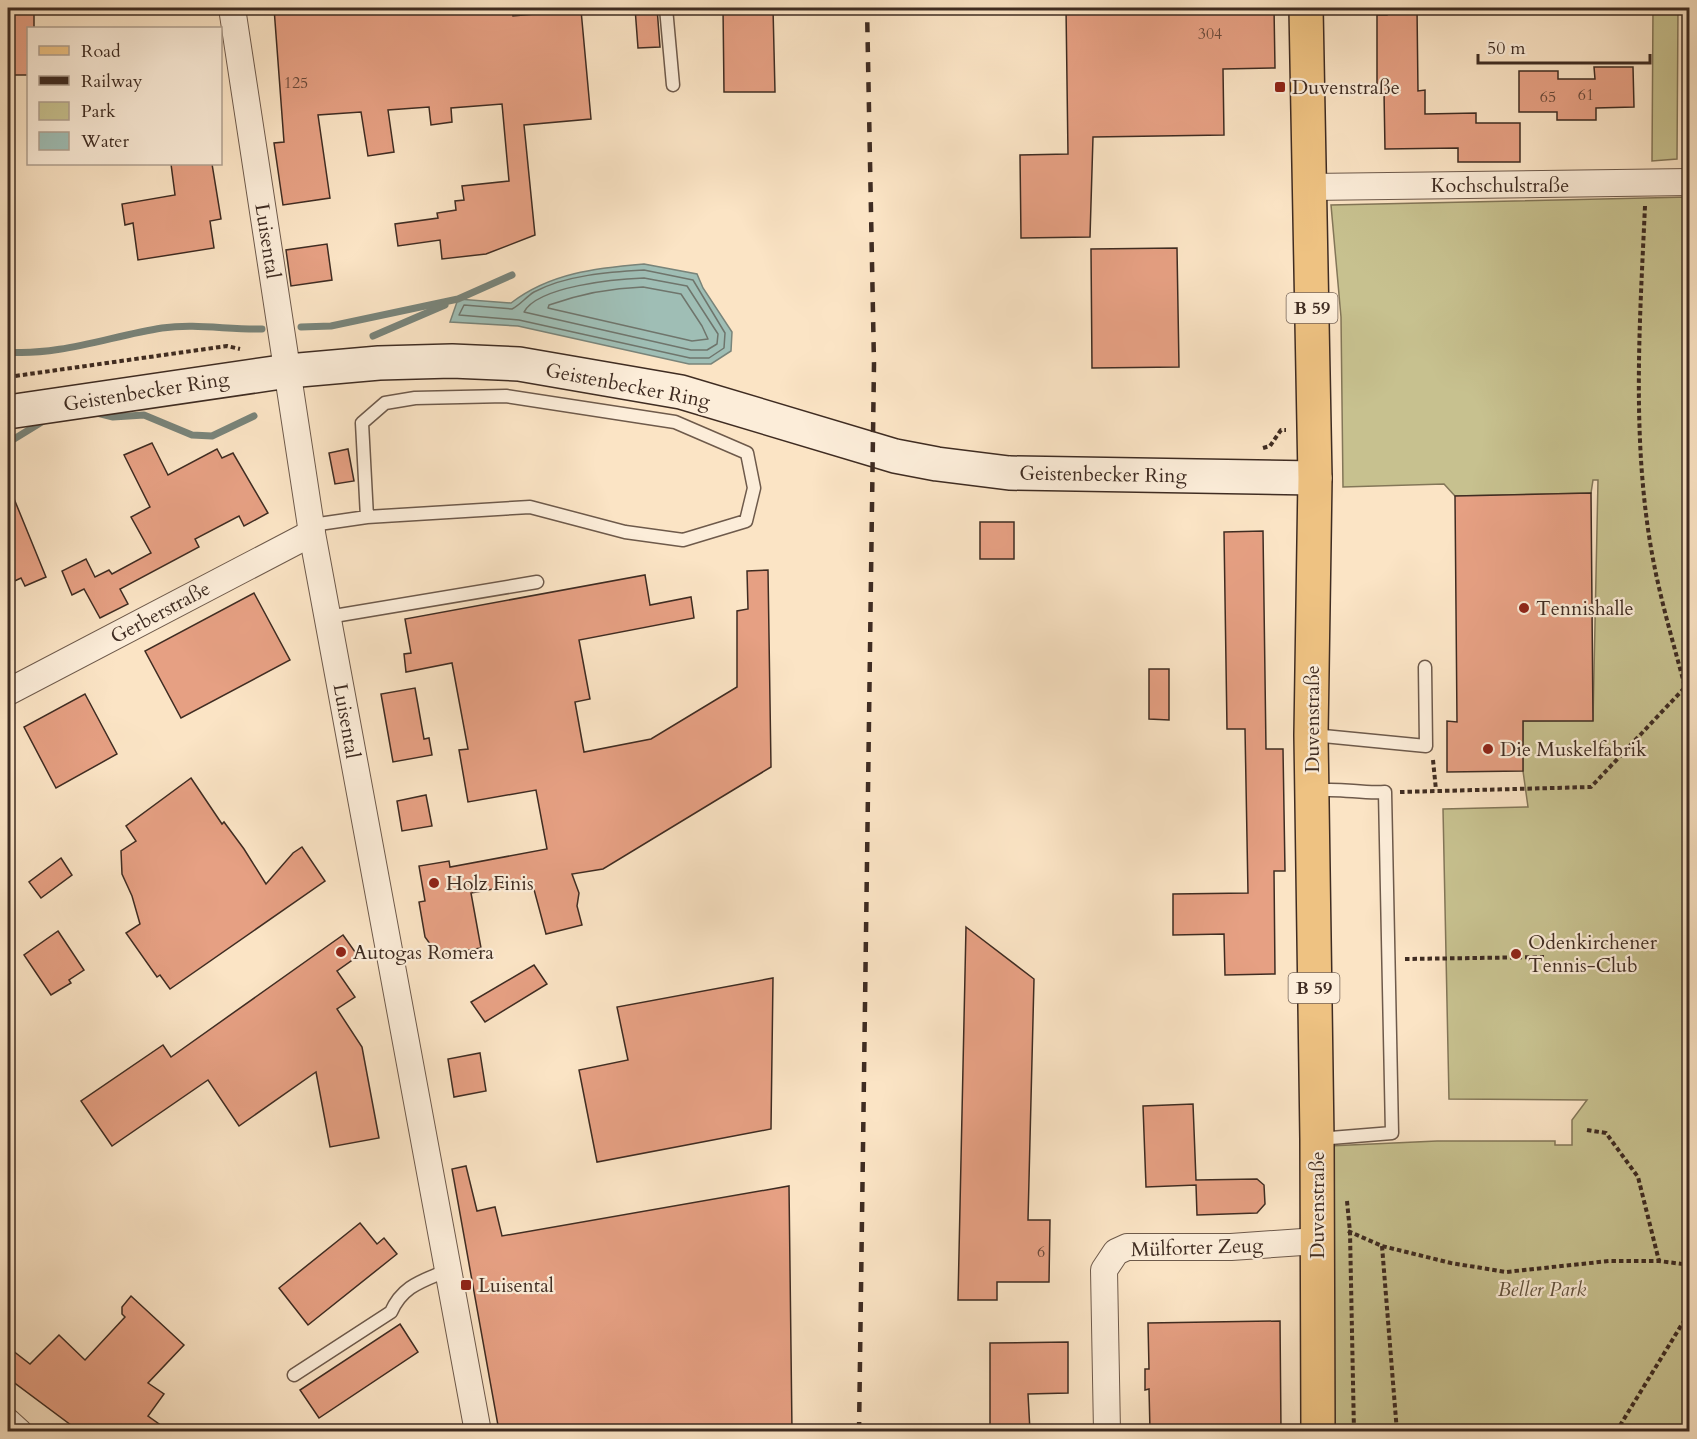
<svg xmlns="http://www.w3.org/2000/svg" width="1697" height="1439" font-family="Cardo,serif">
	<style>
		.green { fill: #c7c18f; stroke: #837658; stroke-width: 1.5 }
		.water { fill: #9fbeb5; stroke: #79847a; stroke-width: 1.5 }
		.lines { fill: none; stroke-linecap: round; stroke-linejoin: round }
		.shore { stroke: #6f756c; stroke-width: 1.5 }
		.stream { stroke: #79847a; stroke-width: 7 }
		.building { fill: #e6a083; stroke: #3f2c22; stroke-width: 1.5 }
		.service-casing { stroke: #6e5a4b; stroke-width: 15 }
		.minor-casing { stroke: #6e5a4b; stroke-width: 28 }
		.secondary-casing { stroke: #3f2c22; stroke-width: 36 }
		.primary-casing { stroke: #3f2c22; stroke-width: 36 }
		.path { stroke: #3f2c22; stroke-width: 4; stroke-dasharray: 4.5 3; stroke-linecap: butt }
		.service { stroke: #fcedd9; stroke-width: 12 }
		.minor { stroke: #fcedd9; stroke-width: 26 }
		.secondary { stroke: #fcedd9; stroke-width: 33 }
		.primary { stroke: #eec282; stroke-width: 33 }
		.rail { stroke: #3f2c22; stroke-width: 4.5; stroke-dasharray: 10 10; stroke-linecap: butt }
		.poi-dot { fill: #8f2418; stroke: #fcedd9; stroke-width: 2 }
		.labels { text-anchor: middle; stroke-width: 4.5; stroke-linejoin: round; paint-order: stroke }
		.number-label { font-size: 16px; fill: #69493a }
		.shield { fill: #fcedd9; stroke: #786659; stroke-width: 1.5 }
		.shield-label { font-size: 18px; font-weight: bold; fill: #3f2c22 }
		.poi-label { font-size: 20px; fill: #3f2c22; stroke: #fcedd9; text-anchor: start }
		.street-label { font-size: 20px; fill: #3f2c22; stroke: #fcedd9 }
		.park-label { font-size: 20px; font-style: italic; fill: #61513d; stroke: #fcedd9 }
	</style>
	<rect width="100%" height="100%" fill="#fbe4c5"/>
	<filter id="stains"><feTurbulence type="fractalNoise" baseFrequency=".00333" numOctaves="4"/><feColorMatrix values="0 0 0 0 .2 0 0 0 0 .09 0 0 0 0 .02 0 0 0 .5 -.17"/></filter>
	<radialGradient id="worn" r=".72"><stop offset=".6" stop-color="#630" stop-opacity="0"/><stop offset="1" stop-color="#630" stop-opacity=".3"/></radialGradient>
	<!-- green -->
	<g class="green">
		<polygon points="1653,8 1678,8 1677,159 1652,161"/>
		<polygon points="1689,197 1689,1431 1330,1431 1329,1146 1437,1141 1555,1141 1555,1145 1572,1145 1572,1120 1587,1100 1449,1099 1443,809 1528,807 1523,771 1523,721 1593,720 1598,480 1593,480 1591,493 1455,496 1444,484 1343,487 1341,317 1331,205"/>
	</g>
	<!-- water -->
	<path class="water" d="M644 264 697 274 703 288 732 332 731 351 711 364H689L518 326 450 322 458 299 511 303C550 273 596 268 644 264Z"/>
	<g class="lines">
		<!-- shore -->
		<g class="shore">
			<path d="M644 270 693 280 725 333 724 348 709 358H690L519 320 459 315 464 305 512 309C520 305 526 297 534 292 566 275 609 272 644 270Z"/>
			<path d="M644 278 687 286 718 334 717 344 707 350H691L524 312C538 286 616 279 644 278Z"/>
			<path d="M643 287 681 294 702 326 708 339 692 341 548 308 549 305C580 294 611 288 643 287Z"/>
		</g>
		<!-- stream -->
		<g class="stream">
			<polyline points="301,327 331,326 458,299 512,275"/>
			<polyline points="373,336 445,305"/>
			<path d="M8 352C59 356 111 336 162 328 196 323 229 330 262 329"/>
			<polyline points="97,413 113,417 144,415 192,435 212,436 254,416"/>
			<polyline points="14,439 45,420"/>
		</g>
	</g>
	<!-- building -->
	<g class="building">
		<polygon points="274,8 512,8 513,16 581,10 591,119 524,125 535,235 486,254 442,259 440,240 398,246 395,224 438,218 437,213 456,210 455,201 464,200 462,186 509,181 502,104 451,108 452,122 431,125 429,107 388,110 394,152 368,156 361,112 318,115 330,198 283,205 274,143 284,142"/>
		<polygon points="635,8 657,8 660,47 638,48"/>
		<polygon points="723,8 773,8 775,92 724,92"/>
		<polygon points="1066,8 1274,8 1275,68 1223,69 1224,135 1093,137 1090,237 1021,238 1020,155 1068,154"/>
		<polygon points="1387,8 1417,8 1418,91 1425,90 1425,114 1476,113 1476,123 1520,123 1520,162 1458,162 1458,148 1385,149 1384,92 1377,92 1377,15 1387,15"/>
		<polygon points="34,10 34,28 28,28 28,75 14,75 10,12"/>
		<polygon points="1594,67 1633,67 1634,107 1596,108 1596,120 1557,120 1557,112 1519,112 1519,71 1558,71 1558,79 1595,79"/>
		<polygon points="171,164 212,164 221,219 210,221 214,248 138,260 133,223 125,225 122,204 175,195"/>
		<polygon points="327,244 332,280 291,286 286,250"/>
		<polygon points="1177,248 1179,367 1092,368 1091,249"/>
		<polygon points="152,443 168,475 217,449 222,458 233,453 268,513 244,526 239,516 195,539 199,547 120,589 128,604 100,618 84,589 72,595 62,571 86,559 95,577 109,570 112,574 151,553 131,517 150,507 124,455"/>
		<polygon points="348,449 354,481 335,484 329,453"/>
		<polygon points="8,484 46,577 25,586 21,578 8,584"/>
		<polygon points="1591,493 1593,721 1523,721 1523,771 1447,772 1447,721 1457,722 1455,496"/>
		<rect x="980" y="522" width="34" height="37"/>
		<polygon points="1263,531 1266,749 1283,749 1285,871 1274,871 1275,974 1225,975 1224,934 1173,935 1173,894 1248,893 1245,729 1227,729 1224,532"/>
		<polygon points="768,570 771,767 603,869 572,874 579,893 577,906 582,925 546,934 532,882 471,893 481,948 438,955 425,937 419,902 425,901 419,866 449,861 450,867 547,849 536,790 468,802 459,750 468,749 452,663 406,672 404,654 411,653 405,619 645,575 650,605 691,597 694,618 579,640 590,699 575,702 584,752 651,739 737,687 737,611 748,609 747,571"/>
		<polygon points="254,593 290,660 181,718 145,651"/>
		<polygon points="1149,669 1169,669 1169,720 1149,719"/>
		<polygon points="415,688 424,739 429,738 432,755 393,762 381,694"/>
		<polygon points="85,694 117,754 56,788 24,727"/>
		<polygon points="191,778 222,824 224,822 244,849 266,884 293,853 302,847 325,881 170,989 160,975 157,977 126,933 140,924 132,896 122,874 121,851 136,841 126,826"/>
		<polygon points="426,795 432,826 402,831 397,801"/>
		<polygon points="61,858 72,875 41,898 29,882"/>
		<polygon points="966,927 1034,979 1028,1220 1050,1220 1049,1282 997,1282 997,1300 958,1300"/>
		<polygon points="58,931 84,970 69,980 71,983 51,995 24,955"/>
		<polygon points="343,935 358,956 337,971 355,997 337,1009 362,1047 379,1138 330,1147 316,1072 239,1126 208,1080 112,1146 81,1101 163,1045 171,1057"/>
		<polygon points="534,965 547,984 485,1022 471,1002"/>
		<polygon points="773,978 771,1129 597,1162 579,1070 628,1060 617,1007"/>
		<polygon points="480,1053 486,1091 454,1097 448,1059"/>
		<polygon points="1193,1104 1196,1180 1257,1179 1264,1185 1265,1204 1257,1213 1197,1215 1196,1185 1146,1187 1143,1106"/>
		<polygon points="466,1166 477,1211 495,1207 502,1236 789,1186 792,1431 499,1431 452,1169"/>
		<polygon points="360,1223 377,1244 384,1238 397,1254 308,1325 279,1288"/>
		<polygon points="131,1296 184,1345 148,1383 164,1394 148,1416 169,1431 79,1431 8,1378 8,1347 30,1364 59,1335 85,1360 125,1317 122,1314 122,1307"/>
		<polygon points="1280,1321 1281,1431 1150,1431 1149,1389 1145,1390 1145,1369 1149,1369 1148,1323"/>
		<polygon points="400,1324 418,1352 319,1418 300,1390"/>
		<polygon points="1068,1342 1068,1393 1028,1394 1030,1431 990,1431 990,1343"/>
	</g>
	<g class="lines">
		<!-- service casing -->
		<g class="service-casing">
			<g id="service">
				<polyline points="666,8 673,85"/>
				<polyline points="312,525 367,517 530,507 625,532 683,540 746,521 754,488 747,453 675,422 506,396 415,398 385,403 362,423 367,517"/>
				<polyline points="328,617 537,582"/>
				<polyline points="1313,735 1426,746 1425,667"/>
				<path d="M1314 791C1338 787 1361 794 1385 792L1392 1133 1318 1139"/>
				<path d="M294 1375 391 1312C403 1285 423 1281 448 1270"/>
			</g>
		</g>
		<!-- minor casing -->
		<g class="minor-casing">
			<g id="minor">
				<polyline points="232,8 312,533 478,1432"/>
				<polyline points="1310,187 1690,182"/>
				<polyline points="8,692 312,533"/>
				<polyline points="8,1422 19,1432"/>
				<polyline points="1107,1432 1104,1270 1116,1252 1127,1247 1231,1247 1317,1241"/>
			</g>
		</g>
		<!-- secondary casing -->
		<g class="secondary-casing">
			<polyline id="secondary" points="8,412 288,371 379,363 452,361 519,364 681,392 895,456 937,464 1009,473 1315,478"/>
		</g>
		<!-- primary casing -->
		<g class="primary-casing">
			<polyline id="primary" points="1306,8 1315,478 1311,735 1317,1139 1318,1432"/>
		</g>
		<!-- path -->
		<g class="path">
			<path d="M1645 206C1640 317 1632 431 1650 542 1659 598 1676 651 1690 706"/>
			<polyline points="8,377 227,346 240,349"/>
			<polyline points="1263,448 1270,446 1281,430 1286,430"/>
			<polyline points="1433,760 1436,790"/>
			<polyline points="1400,792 1591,787 1690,682"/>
			<polyline points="1405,959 1544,957"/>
			<polyline points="1587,1130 1606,1133 1638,1177 1659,1261"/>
			<polyline points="1347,1201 1350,1232 1354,1432"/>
			<polyline points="1348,1231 1382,1246 1451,1263 1506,1272 1609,1261 1659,1261 1690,1265"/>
			<polyline points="1382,1246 1397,1432"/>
			<polyline points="1616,1432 1690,1311"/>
		</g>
		<!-- service -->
		<use href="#service" class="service"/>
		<!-- minor -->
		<use href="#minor" class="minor"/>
		<!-- secondary -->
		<use href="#secondary" class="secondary"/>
		<!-- primary -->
		<use href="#primary" class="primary"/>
		<!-- rail -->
		<polyline class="rail" points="859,1432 874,364 867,8"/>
	</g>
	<!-- markers -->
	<g class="poi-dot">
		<rect x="1274" y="81" width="12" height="12" rx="3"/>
		<circle cx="1524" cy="608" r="6"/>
		<circle cx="1488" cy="749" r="6"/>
		<circle cx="434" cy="883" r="6"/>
		<circle cx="341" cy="952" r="6"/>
		<circle cx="1516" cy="954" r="6"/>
		<rect x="460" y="1279" width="12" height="12" rx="3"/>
	</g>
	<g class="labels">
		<!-- number labels -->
		<g class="number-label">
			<text x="1210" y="39">304</text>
			<text x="296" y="88">125</text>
			<text x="1586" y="100">61</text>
			<text x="1548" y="102">65</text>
			<text x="1041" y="1257">6</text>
		</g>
		<!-- shield labels -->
		<g class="shield">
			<rect x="1286.5" y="293" width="51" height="30" rx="4.5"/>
			<rect x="1288.5" y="973" width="51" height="30" rx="4.5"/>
		</g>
		<g class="shield-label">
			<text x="1312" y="314">B 59</text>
			<text x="1314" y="994">B 59</text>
		</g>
		<!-- poi labels -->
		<g class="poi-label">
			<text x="1292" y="94">Duvenstraße</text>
			<text x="1536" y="615">Tennishalle</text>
			<text x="1500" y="756">Die Muskelfabrik</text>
			<text x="446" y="890">Holz Finis</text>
			<text x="1528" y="949">Odenkirchener<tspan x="1528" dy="23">Tennis-Club</tspan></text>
			<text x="353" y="959">Autogas Romera</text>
			<text x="478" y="1292">Luisental</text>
		</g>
		<!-- street labels -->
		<g class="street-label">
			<text x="1500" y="192">Kochschulstraße</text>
			<text transform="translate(268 241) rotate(81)" y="7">Luisental</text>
			<text transform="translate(628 385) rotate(11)" y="7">Geistenbecker Ring</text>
			<text transform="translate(146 391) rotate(-9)" y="7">Geistenbecker Ring</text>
			<text transform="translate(1103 474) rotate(1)" y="7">Geistenbecker Ring</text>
			<text transform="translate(160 612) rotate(-28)" y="7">Gerberstraße</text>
			<text transform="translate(1312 719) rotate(-90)" y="7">Duvenstraße</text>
			<text transform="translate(347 721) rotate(80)" y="7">Luisental</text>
			<text transform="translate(1317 1205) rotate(-90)" y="7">Duvenstraße</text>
			<text transform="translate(1197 1247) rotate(-2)" y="7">Mülforter Zeug</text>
		</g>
		<!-- park labels -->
		<g class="park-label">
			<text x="1542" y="1296">Beller Park</text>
		</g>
	</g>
	<!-- margin -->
	<rect width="1697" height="1439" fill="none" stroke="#fbe4c5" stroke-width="30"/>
	<rect x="9" y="9" width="1679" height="1421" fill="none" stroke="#3f2c22" stroke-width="3"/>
	<rect x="15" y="15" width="1667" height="1409" fill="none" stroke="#3f2c22" stroke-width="1.5"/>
	<!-- legend -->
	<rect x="27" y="27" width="195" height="138" fill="#fcedd9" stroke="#b0a090" stroke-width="1.5"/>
	<rect x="39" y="46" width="30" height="9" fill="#eec282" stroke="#b0a090" stroke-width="1.5"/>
	<text x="81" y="57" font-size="18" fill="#3f2c22">Road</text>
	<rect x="39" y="76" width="30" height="9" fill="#3f2c22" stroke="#b0a090" stroke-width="1.5"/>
	<text x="81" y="87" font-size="18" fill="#3f2c22">Railway</text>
	<rect x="39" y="102" width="30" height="18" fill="#c7c18f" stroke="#b0a090" stroke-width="1.5"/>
	<text x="81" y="117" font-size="18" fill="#3f2c22">Park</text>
	<rect x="39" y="132" width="30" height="18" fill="#9fbeb5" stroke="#b0a090" stroke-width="1.5"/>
	<text x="81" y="147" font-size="18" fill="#3f2c22">Water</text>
	<!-- scale -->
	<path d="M1478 54v9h172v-9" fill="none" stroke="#3f2c22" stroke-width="3"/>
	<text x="1487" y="54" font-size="18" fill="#3f2c22" stroke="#fcedd9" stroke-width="4.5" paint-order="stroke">50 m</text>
	<rect width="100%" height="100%" filter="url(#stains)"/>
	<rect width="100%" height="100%" fill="url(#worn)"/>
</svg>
